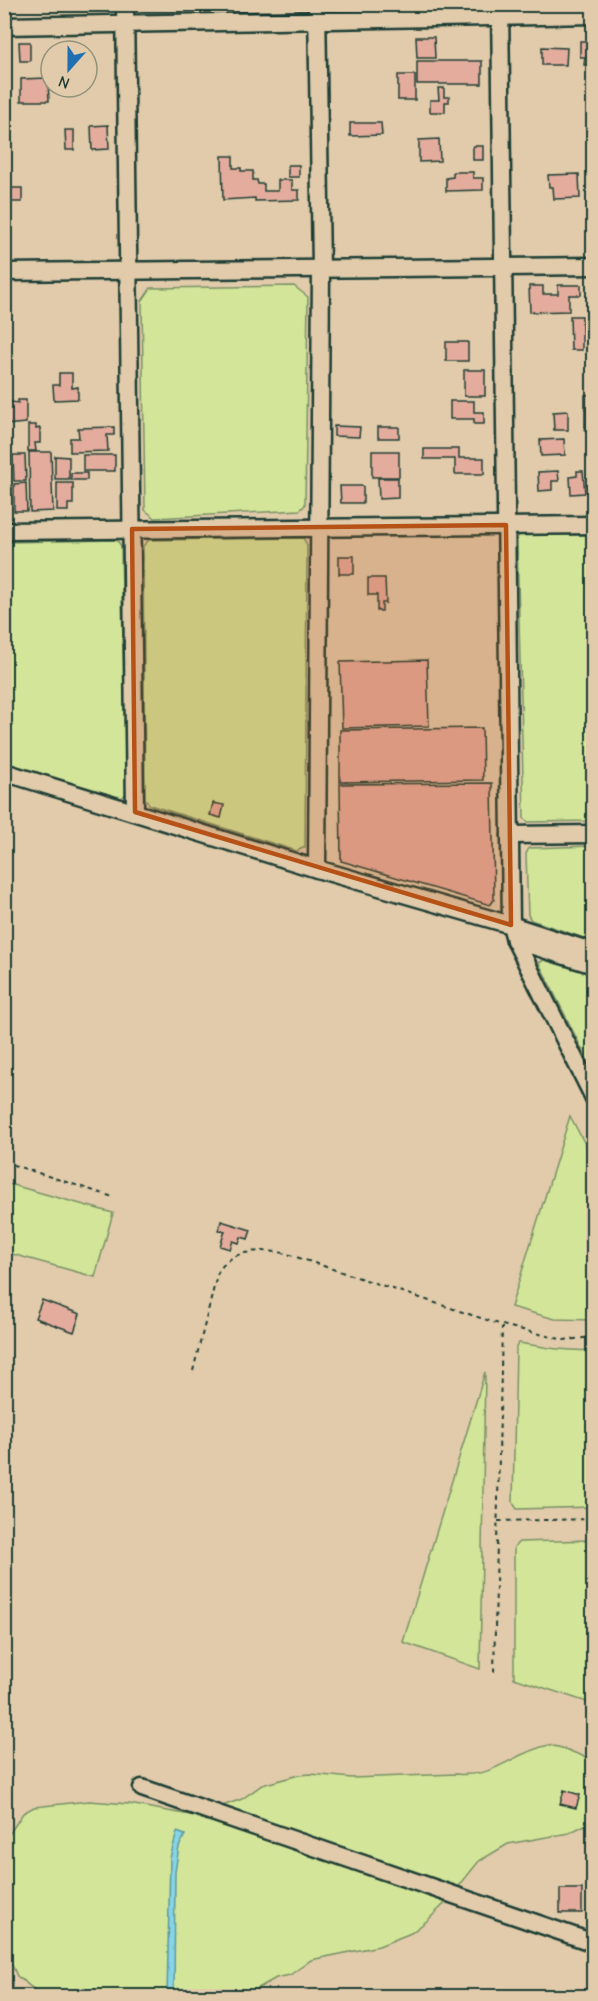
<svg xmlns="http://www.w3.org/2000/svg" width="598" height="2001" font-family="'Comic Neue',sans-serif">
	<style>
		.green { fill: #d3e599; stroke: #799166; stroke-width: 1.5 }
		.water { fill: #86d4e5; stroke: #5d989e; stroke-width: 1.5 }
		.building { fill: #e4ac9c; stroke: #1f3d34; stroke-width: 1.5 }
		.lines { fill: none; stroke-linecap: round; stroke-linejoin: round }
		.minor-casing { stroke: #1f3d34; stroke-width: 21 }
		.path { stroke: #1f3d34; stroke-width: 2; stroke-dasharray: 4.5 4.5; stroke-linecap: butt }
		.minor { stroke: #e1cbaa; stroke-width: 16 }
		.marked { fill: #b65216; fill-opacity: 0.2; stroke: #b65216; stroke-width: 4.5; stroke-linejoin: round }
	</style>
	<rect width="100%" height="100%" fill="#e1cbaa"/>
	<filter id="ink" filterUnits="userSpaceOnUse"><feTurbulence type="fractalNoise" baseFrequency=".0167" numOctaves="2"/><feDisplacementMap in="SourceGraphic" scale="12" xChannelSelector="R" yChannelSelector="G"/><feConvolveMatrix kernelMatrix="1 2 1 2 8 2 1 2 1" color-interpolation-filters="sRGB"/></filter>
	<g filter="url(#ink)">
		<!-- green -->
		<g class="green">
			<polygon points="294,286 308,297 305,505 300,510 155,518 145,510 142,301 151,288"/>
			<polygon points="519,535 593,535 593,821 528,822 524,818 517,539"/>
			<polygon points="303,538 307,545 305,847 297,851 150,805 145,799 143,546 149,540"/>
			<polygon points="117,540 121,546 126,793 122,798 4,762 5,542"/>
			<polygon points="593,846 593,941 531,920 528,915 526,854 529,848"/>
			<polygon points="544,960 593,975 593,1071 539,963"/>
			<polygon points="570,1116 593,1159 593,1320 555,1319 511,1307"/>
			<polygon points="9,1184 113,1213 95,1277 5,1252 5,1200"/>
			<path d="M519 1343C544 1347 568 1352 593 1350V1507L517 1509 513 1503 516 1347Z"/>
			<polygon points="485,1372 480,1669 403,1642"/>
			<polygon points="593,1540 594,1540 593,1704 514,1678 514,1547 519,1542"/>
			<path d="M549 1745 562 1748 593 1760V1821L569 1833 508 1844 479 1861 447 1901 428 1920 411 1933 379 1946 311 1960 290 1975 276 1978 244 1996H47L35 1990 17 1976 8 1956 5 1940 4 1842 23 1813 34 1807 89 1801 129 1804 190 1815H204L214 1809 242 1799 262 1785 299 1775 311 1774 352 1778 456 1774C495 1779 513 1752 549 1745Z"/>
		</g>
		<!-- water -->
		<polygon class="water" points="177,1832 185,1835 179,1847 175,1872 174,1996 167,1996 170,1858"/>
		<!-- building -->
		<g class="building">
			<polygon points="416,37 434,37 435,58 417,58"/>
			<polygon points="580,41 593,41 594,65 584,65 585,57 580,57"/>
			<polygon points="19,42 30,42 30,61 20,61"/>
			<polygon points="542,47 567,48 566,65 542,65"/>
			<rect x="417" y="61" width="65" height="23"/>
			<rect x="398" y="75" width="17" height="25"/>
			<polygon points="48,78 49,101 21,101 21,79"/>
			<polygon points="438,88 444,88 444,97 449,97 449,102 445,102 445,112 430,112 430,100 439,100"/>
			<polygon points="350,123 381,123 382,135 350,136"/>
			<polygon points="108,125 109,149 92,150 91,126"/>
			<polygon points="65,130 74,130 74,150 66,150"/>
			<polygon points="439,139 440,161 419,162 419,140"/>
			<rect x="473" y="146" width="10" height="14"/>
			<polygon points="222,156 233,156 233,168 241,168 241,171 253,171 253,180 257,180 258,184 264,184 264,191 278,191 278,180 292,180 292,190 299,190 299,200 255,201 255,198 223,200"/>
			<rect x="288" y="165" width="11" height="12"/>
			<polygon points="453,172 473,172 473,178 483,178 483,190 446,191 446,178 453,177"/>
			<polygon points="579,174 580,198 554,199 553,187 549,187 548,175"/>
			<rect x="4" y="188" width="18" height="14"/>
			<polygon points="558,285 581,285 581,295 569,295 569,311 530,312 529,286 543,286 543,294 558,294"/>
			<polygon points="570,316 582,316 582,350 571,350"/>
			<rect x="446" y="342" width="22" height="19"/>
			<rect x="464" y="370" width="21" height="26"/>
			<polygon points="59,373 72,373 72,388 78,387 78,399 54,400 53,385 59,385"/>
			<polygon points="594,394 594,431 585,431 585,395"/>
			<polygon points="18,400 26,400 26,423 4,425 4,401 18,403"/>
			<polygon points="450,401 474,401 474,412 484,412 484,424 474,424 474,419 450,419"/>
			<polygon points="568,411 568,430 554,430 553,412"/>
			<polygon points="28,425 36,425 36,429 40,428 40,443 35,443 36,451 28,451"/>
			<polygon points="334,426 360,427 359,437 334,436"/>
			<polygon points="114,427 114,435 107,435 108,451 70,452 70,438 79,438 78,428"/>
			<rect x="378" y="427" width="21" height="11"/>
			<polygon points="564,439 565,455 541,456 540,440"/>
			<polygon points="424,449 459,449 459,458 484,458 484,474 455,474 455,459 424,459"/>
			<rect x="372" y="451" width="27" height="26"/>
			<polygon points="29,452 51,452 53,511 30,512"/>
			<polygon points="13,455 25,455 26,481 14,481"/>
			<rect x="83" y="455" width="32" height="16"/>
			<polygon points="55,456 69,457 69,479 55,479"/>
			<polygon points="558,471 559,481 552,481 552,490 539,491 538,472"/>
			<polygon points="577,471 583,471 585,493 571,494 570,477 577,476"/>
			<rect x="71" y="473" width="16" height="7"/>
			<polygon points="378,478 398,478 398,498 379,499"/>
			<polygon points="26,483 27,511 14,511 14,484"/>
			<polygon points="57,483 73,483 73,504 68,504 68,511 57,511"/>
			<polygon points="340,486 363,486 363,503 341,503"/>
			<rect x="339" y="556" width="15" height="18"/>
			<polygon points="368,578 385,578 386,603 382,603 382,611 377,611 377,595 368,595"/>
			<polygon points="427,660 429,726 342,728 340,662"/>
			<polygon points="482,728 483,780 340,782 340,730"/>
			<polygon points="492,783 494,900 490,905 341,861 340,784"/>
			<polygon points="213,803 224,805 221,818 210,815"/>
			<polygon points="221,1221 251,1230 248,1239 241,1237 239,1243 233,1241 230,1249 220,1246 225,1231 219,1230"/>
			<polygon points="42,1300 80,1314 74,1332 35,1318"/>
			<polygon points="564,1790 580,1795 576,1808 560,1804"/>
			<rect x="560" y="1889" width="22" height="24"/>
		</g>
		<g class="lines">
			<!-- minor casing -->
			<g class="minor-casing">
				<g id="minor">
					<polyline points="125,4 135,812"/>
					<polyline points="500,4 511,925 515,940 594,1098"/>
					<polyline points="4,26 594,15"/>
					<polyline points="4,272 594,266"/>
					<polyline points="4,531 594,525"/>
					<polyline points="4,772 317,869 511,925 594,952"/>
					<polyline points="510,835 594,834"/>
					<polyline points="317,869 321,269 317,4"/>
					<polyline points="515,940 594,965"/>
					<polyline points="142,1788 594,1943"/>
				</g>
			</g>
			<!-- path -->
			<g class="path">
				<polyline points="4,1162 113,1197"/>
				<path d="M193 1371 217 1275C228 1249 260 1249 284 1253L502 1325 564 1340 594 1337"/>
				<polyline points="498,1521 594,1519"/>
				<polyline points="494,1672 502,1327"/>
			</g>
			<!-- minor -->
			<use href="#minor" class="minor"/>
		</g>
	</g>
	<!-- marked area -->
	<path class="marked" d="M506 525 511 925 135 812 132 529Z"/>
	<!-- margin -->
	<rect width="598" height="2001" fill="none" stroke="#e1cbaa" stroke-width="24"/>
	<rect x="12" y="12" width="574" height="1977" fill="none" stroke="#1f3d34" stroke-width="2" filter="url(#ink)"/>
	<!-- north arrow -->
	<g transform="translate(69 69) rotate(201)"><circle r="28" fill="#e1cbaa" stroke="#93927b" stroke-width="1.5"/>
	<path d="M0-4.5L10 22L0 15L-10 22Z" fill="#1f6fb2"/>
	<text y="-9" font-size="16" font-weight="bold" text-anchor="middle" fill="#1f3d34">N</text>
	</g>
</svg>
